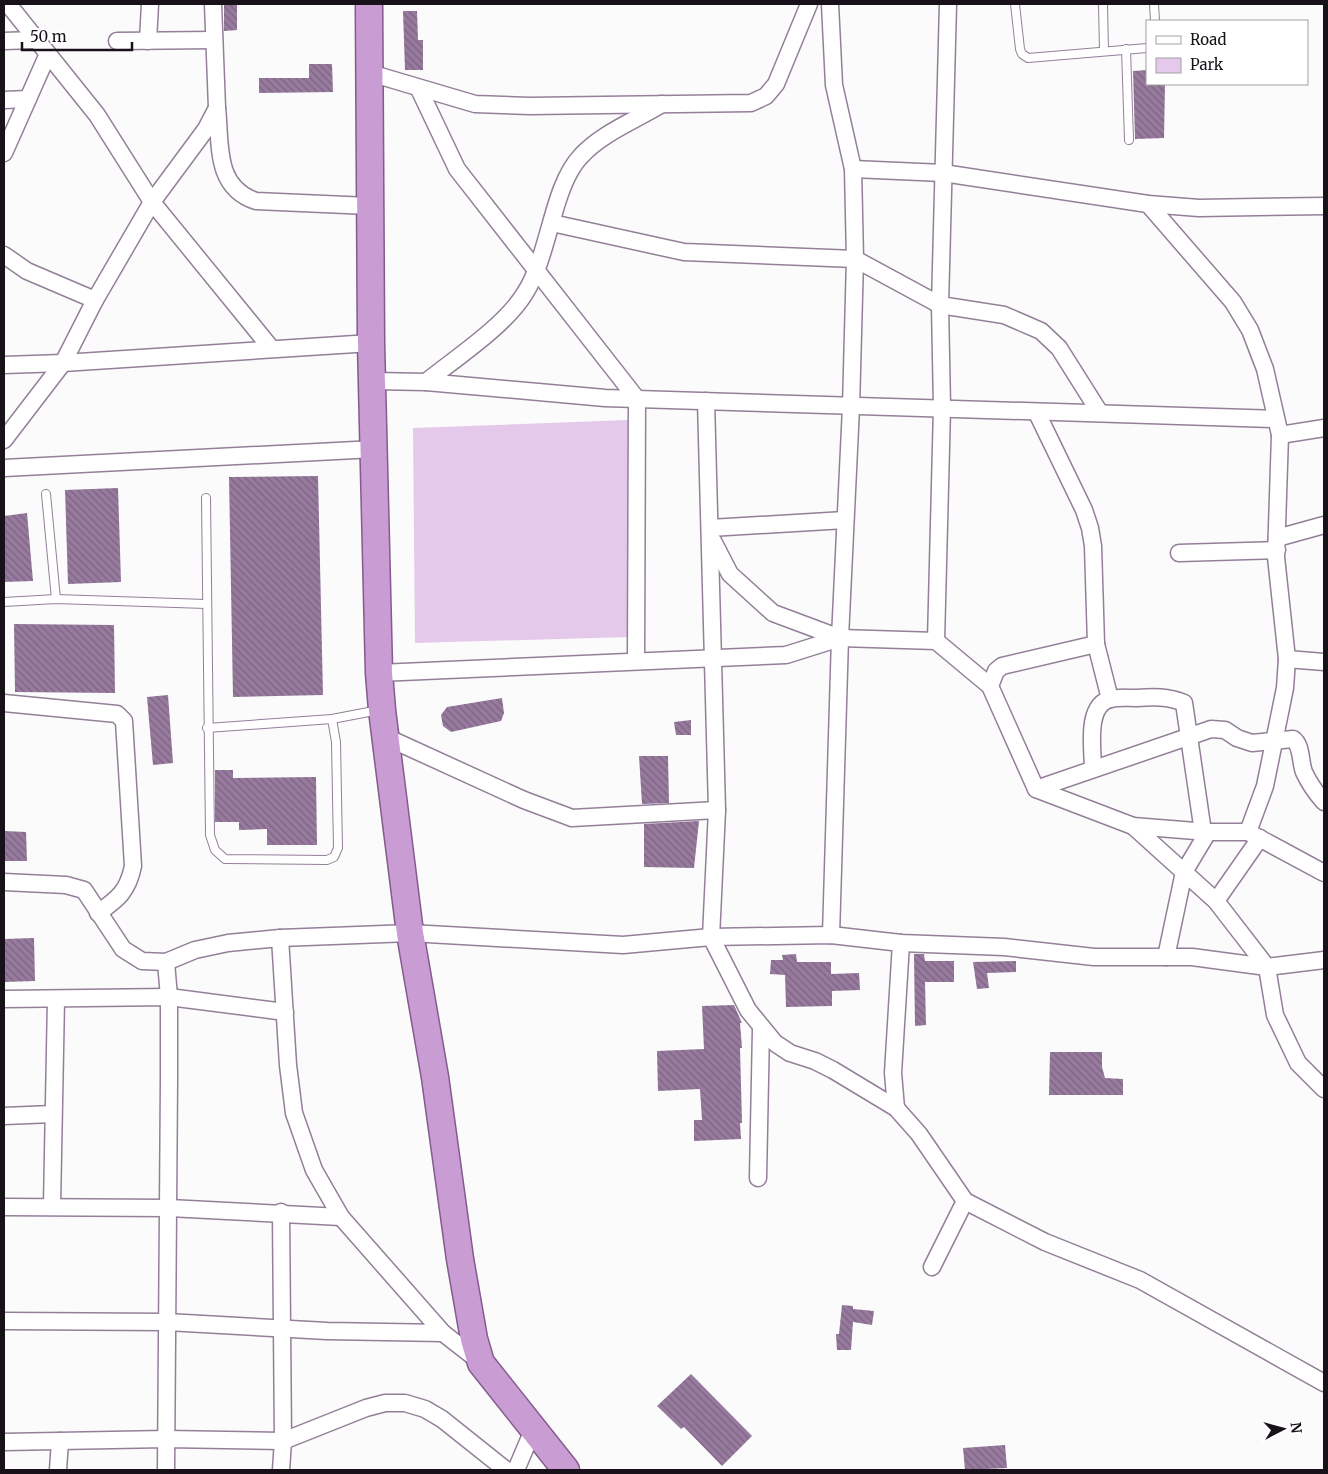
<svg xmlns="http://www.w3.org/2000/svg" width="1328" height="1474" font-family="Merriweather,serif">
	<style>
		.green { fill: #e4c9ea }
		.building { fill: url(#building-back-hatch) }
		.lines { fill: none; stroke-linecap: round; stroke-linejoin: round }
		.service-casing { stroke: #937f98; stroke-width: 10 }
		.minor-casing { stroke: #937f98; stroke-width: 19 }
		.trunk-casing { stroke: #835b8c; stroke-width: 29 }
		.service { stroke: #fff; stroke-width: 8 }
		.minor { stroke: #fff; stroke-width: 16 }
		.trunk { stroke: #ca9cd4; stroke-width: 26 }
	</style>
	<defs>
		<pattern id="building-back-hatch" width="6" height="6" patternUnits="userSpaceOnUse" patternTransform="scale(1.25)"><rect width="6" height="6" fill="#977a9e"/><path d="M-1 5l2 2M0 0l6 6M5-1l2 2" fill="none" stroke="#7a6380"/></pattern>
	</defs>
	<rect width="100%" height="100%" fill="#fbfbfb"/>
	<!-- green -->
	<polygon class="green" points="628,420 629,637 415,643 413,428"/>
	<!-- building -->
	<g class="building">
		<polygon points="224,4 237,4 237,30 224,31"/>
		<polygon points="403,11 417,11 418,40 423,40 423,70 405,70"/>
		<polygon points="309,64 332,64 333,92 259,93 259,78 309,78"/>
		<polygon points="1147,70 1147,84 1165,84 1164,138 1135,139 1133,71"/>
		<polygon points="318,476 323,695 233,697 229,477"/>
		<polygon points="118,488 121,582 68,584 65,490"/>
		<polygon points="27,513 33,581 4,582 4,516"/>
		<polygon points="14,624 114,625 115,693 15,692"/>
		<polygon points="168,695 173,763 153,765 147,697"/>
		<polygon points="502,698 504,713 501,721 451,732 443,726 441,715 447,707"/>
		<polygon points="691,720 691,735 676,735 674,722"/>
		<polygon points="639,756 668,756 669,803 642,804"/>
		<polygon points="215,770 233,770 233,778 316,777 317,845 267,845 267,829 239,830 239,822 215,822"/>
		<polygon points="699,821 694,868 644,867 644,824"/>
		<polygon points="4,831 26,832 27,861 4,861"/>
		<polygon points="34,938 35,981 4,982 4,939"/>
		<polygon points="796,954 797,962 831,962 831,974 859,973 860,990 832,991 832,1006 786,1007 785,975 770,974 771,960 783,960 782,955"/>
		<polygon points="914,954 924,954 925,961 954,961 954,982 925,982 926,1025 915,1026"/>
		<polygon points="1016,961 1016,972 987,973 989,988 977,989 973,962"/>
		<polygon points="734,1005 742,1023 740,1023 742,1048 740,1048 742,1123 740,1123 741,1139 694,1141 694,1120 702,1120 700,1089 658,1091 657,1051 704,1049 702,1006"/>
		<polygon points="1050,1052 1102,1052 1102,1067 1105,1078 1123,1079 1123,1095 1049,1095"/>
		<polygon points="842,1305 853,1306 853,1309 874,1311 872,1325 853,1322 851,1350 837,1350 836,1334 839,1334"/>
		<polygon points="691,1374 752,1436 722,1466 684,1427 681,1429 657,1406"/>
		<polygon points="1005,1445 1007,1468 965,1470 963,1448"/>
	</g>
	<g class="lines">
		<!-- service casing -->
		<g class="service-casing">
			<g id="service">
				<polyline points="1015,4 1020,49 1022,54 1028,58 1147,48"/>
				<polyline points="1103,4 1104,51"/>
				<polyline points="1154,4 1155,21"/>
				<polyline points="1126,49 1129,140"/>
				<polyline points="46,494 56,599"/>
				<polyline points="206,498 210,835 215,850 225,859 327,860 334,857 338,848 336,742 332,719"/>
				<polyline points="4,602 56,599 206,604"/>
				<polyline points="207,728 332,719 379,710"/>
			</g>
		</g>
		<!-- minor casing -->
		<g class="minor-casing">
			<g id="minor">
				<polyline points="8,4 97,115 152,202 271,348"/>
				<polyline points="830,4 834,85 853,169 855,259 851,407 840,638 831,935"/>
				<polyline points="4,41 35,40"/>
				<polyline points="117,41 214,40"/>
				<polyline points="148,41 150,4"/>
				<polyline points="370,73 475,104 530,106 751,103 766,96 776,84 809,4"/>
				<polyline points="419,89 457,169 637,399 636,661"/>
				<polyline points="4,100 28,99"/>
				<path d="M217 108C221 144 214 187 256 201L369 206"/>
				<polyline points="4,153 47,56"/>
				<polyline points="853,169 943,173 1148,204 1199,208 1324,206"/>
				<polyline points="1148,204 1233,302 1250,330 1265,369 1280,435 1276,557 1287,659 1285,688 1265,786 1248,832"/>
				<polyline points="552,223 684,252 855,259 940,305 1004,315 1041,331 1059,348 1100,413"/>
				<polyline points="4,255 27,271 95,300"/>
				<polyline points="4,365 63,363 371,343"/>
				<polyline points="374,381 426,382 605,398 1276,419"/>
				<path d="M426 382C457 357 505 326 525 293 550 254 552 186 581 156 602 133 636 120 662 104"/>
				<polyline points="706,401 717,810 711,937 748,1010 775,1043 790,1053 815,1061 833,1070 896,1108 919,1134 965,1201 1045,1242 1140,1280 1324,1383"/>
				<polyline points="1037,413 1084,510 1090,528 1093,546 1096,644 1110,699"/>
				<polyline points="1280,435 1324,428"/>
				<polyline points="4,440 63,363 95,300 152,202 206,129 217,108 213,4"/>
				<polyline points="4,468 375,449"/>
				<polyline points="710,528 845,520"/>
				<polyline points="1277,538 1324,525"/>
				<polyline points="713,541 730,574 773,613 840,638"/>
				<polyline points="1179,553 1277,550"/>
				<polyline points="936,641 942,408 940,305 948,4"/>
				<polyline points="1287,659 1324,662"/>
				<polyline points="379,673 786,655 840,638 936,641 990,686 1036,789 1133,826 1208,832 1248,832 1324,873"/>
				<polyline points="990,686 996,671 1002,666 1096,644"/>
				<path d="M4 703 117 714 124 721 133 866C128 891 118 899 98 913"/>
				<polyline points="386,737 524,800 572,818 717,810"/>
				<path d="M1093 769C1093 750 1085 704 1111 699 1118 697 1127 698 1135 698 1153 697 1167 696 1184 703L1203 832"/>
				<path d="M1036 789 1211 729 1225 730 1237 738 1252 743 1293 739C1302 745 1300 762 1304 772 1309 783 1316 793 1324 802"/>
				<polyline points="1133,826 1216,901 1267,967 1275,1015 1298,1063 1324,1089"/>
				<polyline points="4,882 66,885 84,890 123,949 142,961 166,962 195,950 228,943 280,938 410,933 623,945 711,937 831,935 901,943 1004,947 1094,957 1192,957 1267,967 1324,960"/>
				<polyline points="1216,901 1260,838"/>
				<polyline points="280,938 288,1065 294,1113 314,1170 341,1217 443,1333 479,1361"/>
				<polyline points="1166,957 1184,872 1208,832"/>
				<polyline points="166,962 169,997 169,1079 166,1470"/>
				<polyline points="4,999 169,997 285,1012"/>
				<polyline points="896,1108 893,1073 901,943"/>
				<polyline points="4,1116 53,1114"/>
				<polyline points="758,1178 761,1029"/>
				<polyline points="52,1206 56,999"/>
				<polyline points="4,1207 169,1208 341,1217"/>
				<polyline points="932,1267 965,1201"/>
				<polyline points="4,1321 167,1322 327,1331 443,1333"/>
				<polyline points="4,1442 166,1439 283,1441 366,1408 385,1403 405,1403 425,1409 442,1419 506,1470"/>
				<polyline points="58,1470 60,1441"/>
				<polyline points="281,1470 283,1441 281,1212"/>
				<polyline points="516,1470 533,1430"/>
			</g>
		</g>
		<!-- trunk casing -->
		<g class="trunk-casing">
			<polyline id="trunk" points="369,4 371,343 379,673 382,710 410,933 435,1077 460,1259 474,1339 481,1363 566,1470"/>
		</g>
		<!-- service -->
		<use href="#service" class="service"/>
		<!-- minor -->
		<use href="#minor" class="minor"/>
		<!-- trunk -->
		<use href="#trunk" class="trunk"/>
	</g>
	<!-- border -->
	<rect width="1328" height="1474" fill="none" stroke="#18111a" stroke-width="10"/>
	<!-- legend -->
	<rect x="1146" y="20" width="162" height="65" fill="#ffffff" stroke="#a3a0a3"/>
	<rect x="1156" y="36" width="25" height="8" fill="#ffffff" stroke="#a3a0a3"/>
	<text x="1190" y="45" font-size="15" fill="#18111a">Road</text>
	<rect x="1156" y="58" width="25" height="15" fill="#e4c9ea" stroke="#a3a0a3"/>
	<text x="1190" y="70" font-size="15" fill="#18111a">Park</text>
	<!-- north arrow -->
	<g transform="translate(1283 1429) rotate(84)" stroke="#ffffff" stroke-width="4" paint-order="stroke">
	<path d="M0-4L9 19L0 12L-9 19Z" fill="#18111a"/>
	<text y="-8" font-size="14" font-weight="bold" text-anchor="middle" fill="#18111a">N</text>
	</g>
	<!-- scale -->
	<path d="M22 42v8h110v-8" fill="none" stroke="#18111a" stroke-width="2.5"/>
	<text x="30" y="42" font-size="15" fill="#18111a" stroke="#ffffff" stroke-width="4" paint-order="stroke">50 m</text>
</svg>
